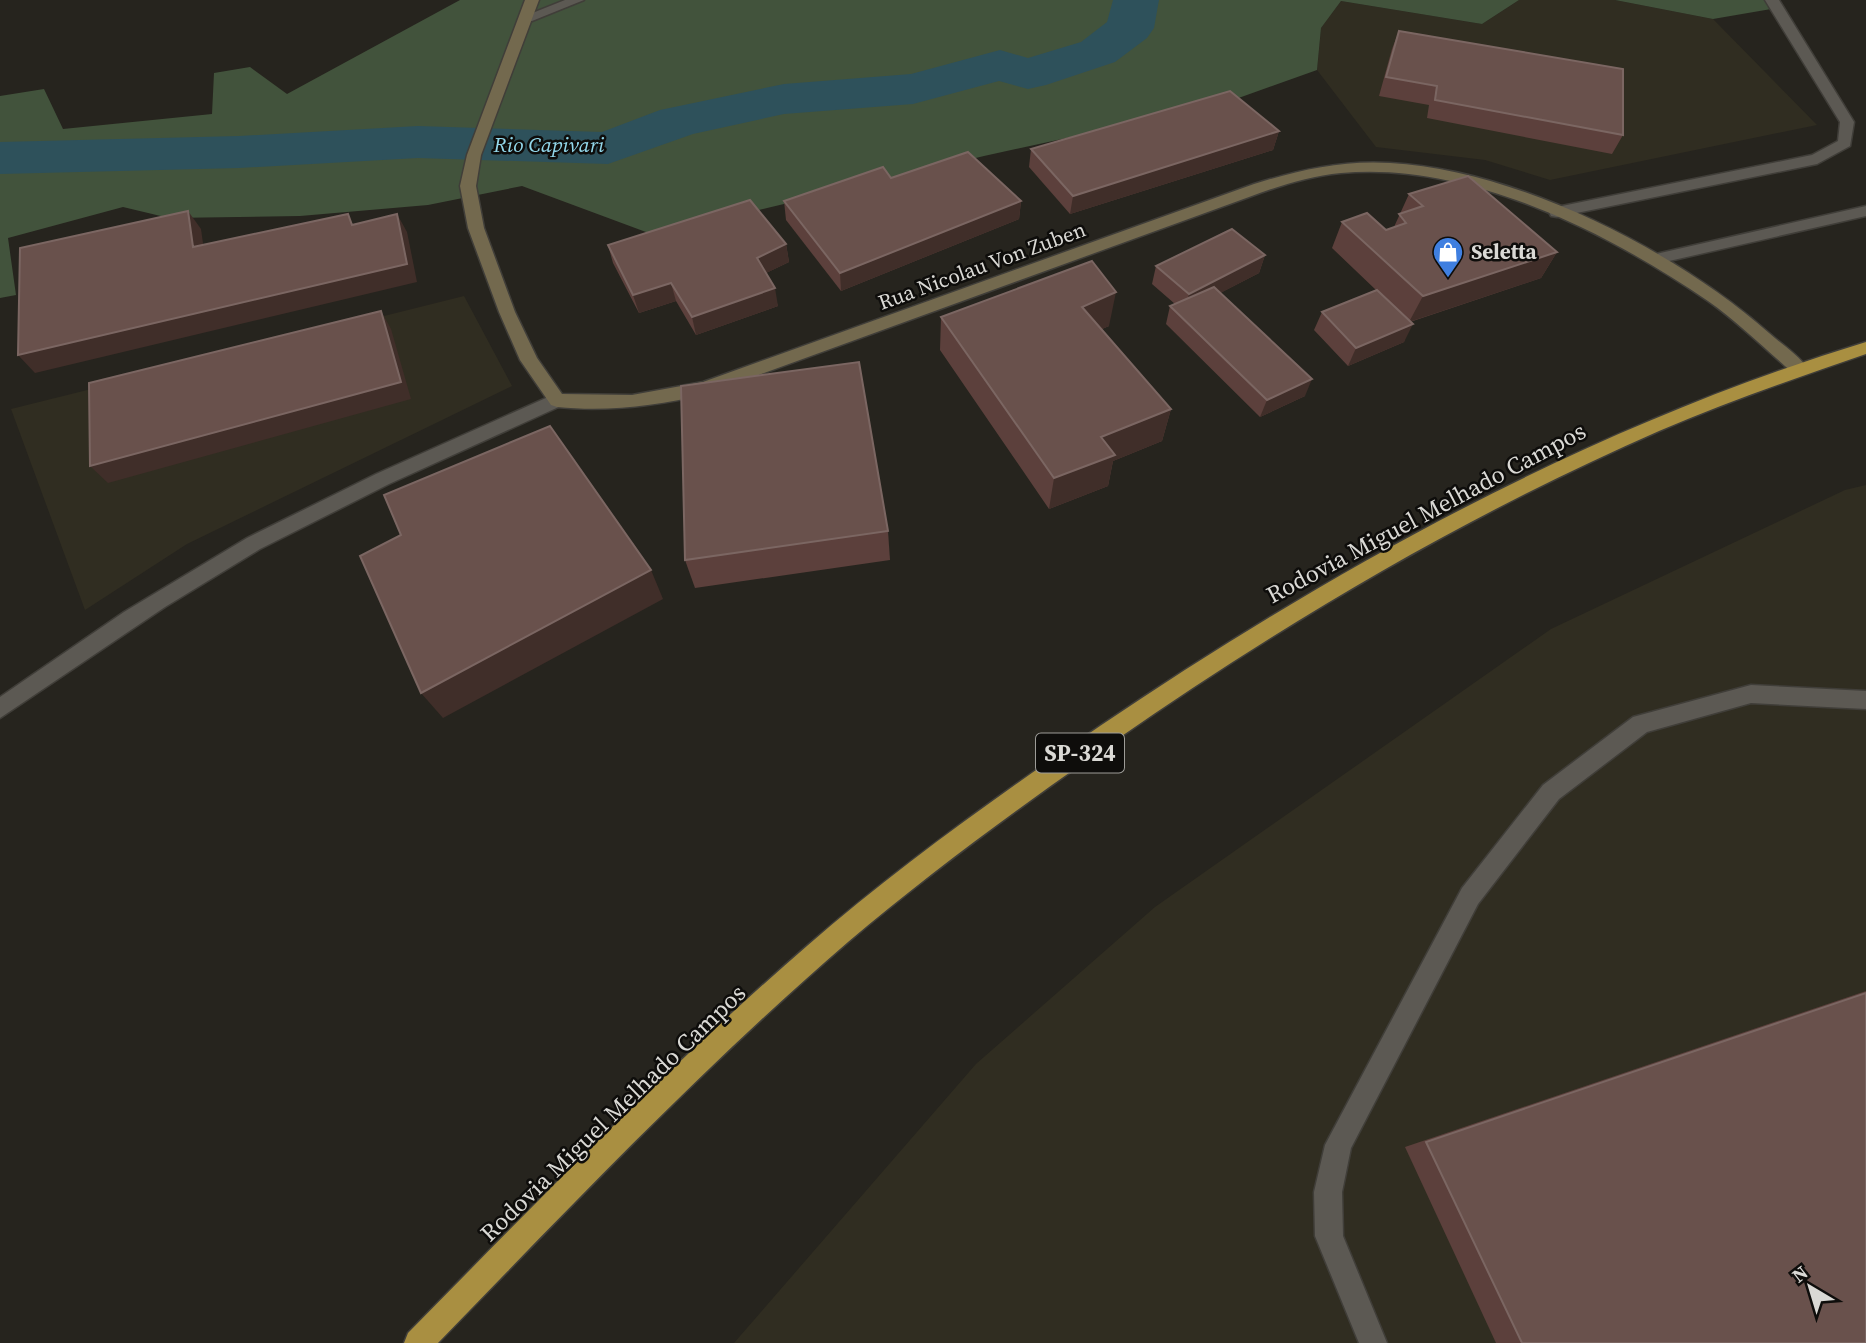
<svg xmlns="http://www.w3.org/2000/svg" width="1866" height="1343" font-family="'Source Serif 4',serif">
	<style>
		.built { fill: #302d21 }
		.forest { fill: #42533c }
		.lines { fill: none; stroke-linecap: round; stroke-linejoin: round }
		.river { fill: #2e515b; fill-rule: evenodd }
		.lane-casing { stroke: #403e39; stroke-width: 3 }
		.street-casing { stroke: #403e39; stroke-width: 3 }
		.secondary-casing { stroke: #403e39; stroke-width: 3 }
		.highway-casing { stroke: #403e39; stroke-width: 3 }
		.lane { fill: #5c5953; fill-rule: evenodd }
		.street { fill: #5c5953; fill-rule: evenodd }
		.secondary { fill: #73694e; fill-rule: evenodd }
		.highway { fill: #a98f41; fill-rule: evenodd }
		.wall { fill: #5c403c }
		.shaded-wall { fill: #402e29 }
		.building { fill: #69514c; stroke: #7b6662; stroke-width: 2 }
		.labels { text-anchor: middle; stroke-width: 5; stroke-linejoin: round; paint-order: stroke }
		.far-water-label { font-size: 21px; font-style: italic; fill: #93d8eb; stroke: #0e0d0b }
		.far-poi-label { font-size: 21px; font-weight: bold; fill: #dad9d5; stroke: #0e0d0b; text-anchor: start }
		.far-street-label { font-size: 21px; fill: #dad9d5; stroke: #0e0d0b }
		.shield { fill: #0e0d0b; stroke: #9d9c98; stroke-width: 2 }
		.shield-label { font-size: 23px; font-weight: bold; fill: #dad9d5 }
		.street-label { font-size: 24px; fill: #dad9d5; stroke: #0e0d0b }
	</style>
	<rect width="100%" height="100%" fill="#26241e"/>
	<!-- built -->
	<g class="built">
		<polygon points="1519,0 1615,0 1713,19 1817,125 1550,180 1485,160 1376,147 1317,70 1321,28 1341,1 1482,24"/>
		<polygon points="464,296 512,386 187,544 85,610 11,409"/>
		<polygon points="1866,485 1866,1343 734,1343 976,1064 1155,907 1551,629 1845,490"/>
	</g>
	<!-- forest -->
	<g class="forest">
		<polygon points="460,0 1519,0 1482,24 1341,1 1321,28 1317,70 1219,105 984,156 654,235 522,186 428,205 300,216 169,218 123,207 8,238 16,295 0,298 0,96 44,89 63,129 212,114 214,73 250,67 287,94"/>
		<polygon points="1615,0 1772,0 1777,8 1713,19"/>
	</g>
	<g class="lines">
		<!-- river -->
		<polygon class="river" points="1113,0 1159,0 1154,28 1147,38 1115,62 1046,85 1028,89 999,81 913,104 784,114 693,134 608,164 418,158 239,168 0,174 0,142 239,136 418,126 602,132 660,110 784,84 911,74 1000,50 1028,58 1081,42 1107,22"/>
		<!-- lane casing -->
		<g class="lane-casing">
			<g id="lane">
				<polygon points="1765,0 1779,0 1854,122 1850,146 1817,164 1557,217 1551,216 1549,212 1557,207 1812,155 1838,141 1840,122"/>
				<polygon points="1866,206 1866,216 1656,264 1648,259 1656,254"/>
				<polygon points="557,393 563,395 566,400 563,405 389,484 260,549 165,607 0,718 0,697 124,612 247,538 376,474"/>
				<polygon points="1751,685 1866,691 1866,709 1751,703 1647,732 1559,799 1478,904 1351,1148 1342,1192 1343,1236 1387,1343 1359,1343 1315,1236 1314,1192 1325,1145 1462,888 1543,785 1633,717"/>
			</g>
		</g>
		<!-- street casing -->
		<g class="street-casing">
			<polygon id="street" points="565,0 584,0 532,21 522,21 520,18"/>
		</g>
		<!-- secondary casing -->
		<g class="secondary-casing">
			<path id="secondary" d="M525 0H539L481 155 476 186 484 228 515 312 537 358 562 394 632 395 703 382 1254 184C1299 170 1343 160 1390 163 1517 170 1675 250 1769 333 1781 344 1799 355 1808 369L1805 373H1793C1765 349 1738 322 1708 301 1607 232 1467 161 1341 173 1309 176 1279 186 1249 197L706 394C656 406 608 412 557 407L551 405 520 360 499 312 468 228 460 186 467 155Z"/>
		</g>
		<!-- highway casing -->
		<g class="highway-casing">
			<path id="highway" d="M1866 342V354C1796 378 1727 402 1659 431 1467 515 1287 621 1116 740 1024 804 933 870 848 942 703 1067 571 1206 438 1343H404L408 1333C538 1201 667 1067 807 946 899 866 999 795 1100 726 1337 566 1591 426 1866 342Z"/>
		</g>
		<!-- lane -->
		<use href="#lane" class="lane"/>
		<!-- street -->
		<use href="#street" class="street"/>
		<!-- secondary -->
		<use href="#secondary" class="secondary"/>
		<!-- highway -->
		<use href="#highway" class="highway"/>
	</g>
	<!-- wall -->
	<g class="wall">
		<polygon points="1399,31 1623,135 1612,154 1427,118 1429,105 1379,96 1392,49"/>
		<polygon points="1279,131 1273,150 1070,214 1029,167 1031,149"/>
		<polygon points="891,178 1021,201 1019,219 841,291 786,220 784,201"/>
		<polygon points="1409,194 1557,252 1541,278 1410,322 1404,342 1348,366 1314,330 1322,312 1376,290 1332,248 1342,222 1386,230 1394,227"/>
		<polygon points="786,244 789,262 766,273 778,306 696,335 676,301 639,313 613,263 608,245"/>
		<polygon points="1265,255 1259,273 1220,293 1305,396 1260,417 1166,324 1170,306 1175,304 1152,284 1156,266"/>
		<polygon points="941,317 1109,326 1102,329 1171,409 1162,441 1113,461 1108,486 1049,509 940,350"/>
		<polygon points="888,531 890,560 695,588 685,560"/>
		<polygon points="1866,991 1866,1343 1496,1343 1405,1147"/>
	</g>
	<!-- shaded-wall -->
	<g class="shaded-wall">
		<polygon points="1279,131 1273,150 1070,214 1073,196"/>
		<polygon points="1021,201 1019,219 841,291 840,273"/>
		<polygon points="188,211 201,229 206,265 193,247"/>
		<polygon points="397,214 407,232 417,282 35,373 18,355"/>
		<polygon points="786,244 789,262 760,276 757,258"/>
		<polygon points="1557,252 1541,278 1409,322 1423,296"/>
		<polygon points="1265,255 1259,273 1184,312 1189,294"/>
		<polygon points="671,283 676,301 639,313 633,295"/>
		<polygon points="775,288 778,306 696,335 692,317"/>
		<polygon points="1116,292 1109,326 1077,340 1082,307"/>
		<polygon points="381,311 391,329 411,399 108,483 90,466"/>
		<polygon points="1413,324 1404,342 1348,366 1356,348"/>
		<polygon points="1312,379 1305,396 1260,417 1267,400"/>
		<polygon points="1171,409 1162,441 1113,461 1108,486 1049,509 1054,478 1101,437"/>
		<polygon points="651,570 663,599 443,718 421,693"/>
	</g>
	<!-- building -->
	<g class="building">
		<polygon points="1399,31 1623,69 1623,135 1435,100 1437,86 1386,77"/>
		<polygon points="1230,91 1279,131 1073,196 1031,149"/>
		<polygon points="968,152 1021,201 840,273 784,201 883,167 891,178"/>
		<polygon points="1468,176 1557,252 1423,296 1342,222 1367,213 1386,230 1406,223 1399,214 1423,206 1409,194"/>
		<polygon points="750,200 786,244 757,258 775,288 692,317 671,283 633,295 608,245"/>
		<polygon points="188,211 193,247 348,214 352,225 397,214 407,264 18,355 20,248"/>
		<polygon points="1232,229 1265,255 1189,294 1156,266"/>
		<polygon points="1092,261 1116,292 1082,307 1171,409 1101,437 1115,455 1054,478 941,317"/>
		<polygon points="1214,287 1312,379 1267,400 1170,306"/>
		<polygon points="1377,290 1413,324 1356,348 1322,312"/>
		<polygon points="381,311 401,382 90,466 89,383"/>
		<polygon points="859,362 888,531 685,560 681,386"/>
		<polygon points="550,426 651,570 421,693 360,556 401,535 384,495"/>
		<polygon points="1866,993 1866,1343 1522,1343 1426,1142"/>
	</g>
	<!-- icons -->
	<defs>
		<g id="shop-pin" transform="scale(1.575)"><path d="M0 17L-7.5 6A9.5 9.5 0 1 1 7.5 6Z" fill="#3f7fe0" stroke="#0e0d0b"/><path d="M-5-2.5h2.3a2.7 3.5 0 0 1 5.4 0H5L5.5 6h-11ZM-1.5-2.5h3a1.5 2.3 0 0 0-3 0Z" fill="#fff"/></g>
	</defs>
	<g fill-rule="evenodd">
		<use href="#shop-pin" x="1448" y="252"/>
	</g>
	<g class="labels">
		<!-- far-water labels -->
		<g class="far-water-label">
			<text x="549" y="152">Rio Capivari</text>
		</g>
		<!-- far-poi labels -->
		<g class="far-poi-label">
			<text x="1471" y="259">Seletta</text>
		</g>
		<!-- far-street labels -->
		<g class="far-street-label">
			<text transform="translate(982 266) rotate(-20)" y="7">Rua Nicolau Von Zuben</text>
		</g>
		<!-- shield labels -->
		<rect class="shield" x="1036" y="733.5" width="88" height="39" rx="5"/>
		<g class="shield-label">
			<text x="1080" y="761">SP-324</text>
		</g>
		<!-- street labels -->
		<g class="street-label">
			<text transform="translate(1426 513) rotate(-28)" y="8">Rodovia Miguel Melhado Campos</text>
			<text transform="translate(613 1113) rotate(-44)" y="8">Rodovia Miguel Melhado Campos</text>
		</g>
	</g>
	<!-- north arrow -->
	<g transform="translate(1810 1287) rotate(322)" stroke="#0e0d0b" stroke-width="5" paint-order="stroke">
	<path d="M0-5L12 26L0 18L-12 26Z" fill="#dad9d5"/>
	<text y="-10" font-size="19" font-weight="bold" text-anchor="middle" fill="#dad9d5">N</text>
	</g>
</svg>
